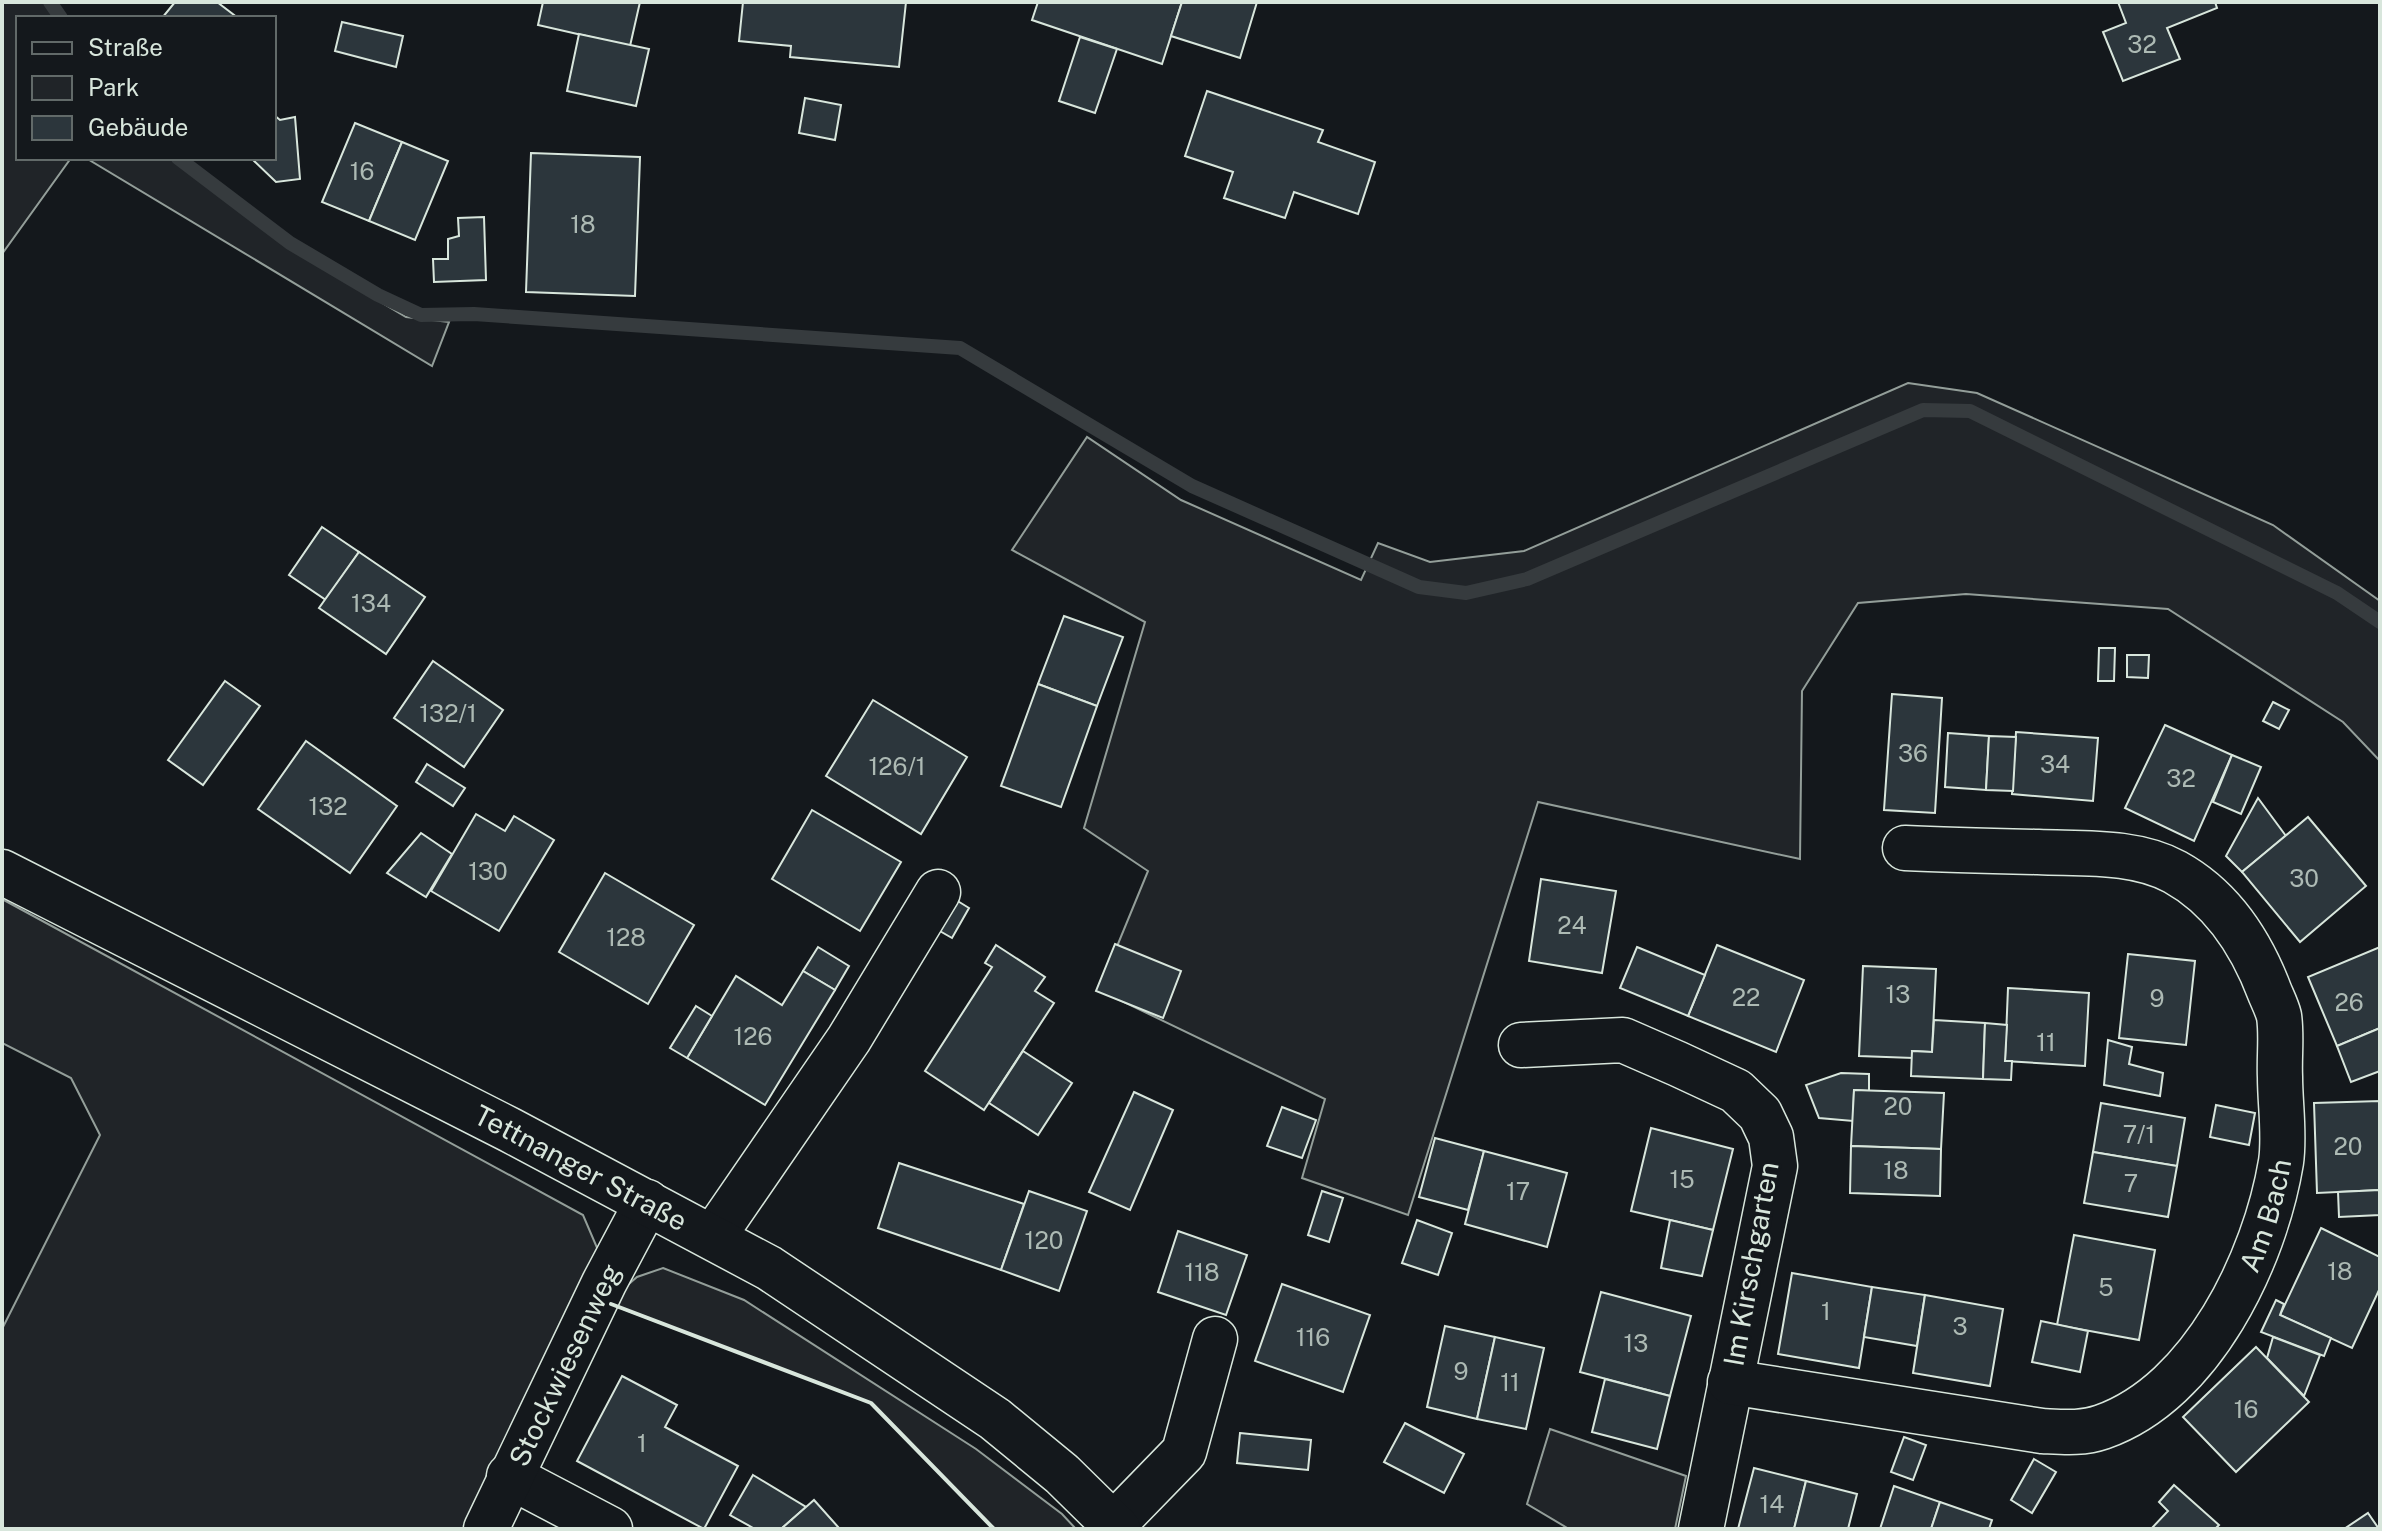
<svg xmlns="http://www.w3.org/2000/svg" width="2382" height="1531" font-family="'Public Sans',sans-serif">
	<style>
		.green { fill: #202428; stroke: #939e99; stroke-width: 2 }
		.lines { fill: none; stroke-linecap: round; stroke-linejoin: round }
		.stream { stroke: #363b3e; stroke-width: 14 }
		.building { fill: #2c363c; stroke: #d8e6dc; stroke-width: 2 }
		.minor-casing { stroke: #d8e6dc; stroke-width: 47 }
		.major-casing { stroke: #d8e6dc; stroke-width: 47 }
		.minor { stroke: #14181c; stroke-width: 44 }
		.major { stroke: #14181c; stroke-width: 44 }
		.wall { stroke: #d8e6dc; stroke-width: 4 }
		.labels { text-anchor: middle; stroke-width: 6; stroke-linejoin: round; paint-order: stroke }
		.number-label { font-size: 24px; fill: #adbab4 }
		.street-label { font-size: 28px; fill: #d8e6dc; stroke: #14181c }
	</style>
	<rect width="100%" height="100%" fill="#14181c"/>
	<!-- green -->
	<g class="green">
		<polygon points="2,2 46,2 57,18 18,18 18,158 71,158 2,254"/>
		<polygon points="86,158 172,158 285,245 406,317 449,322 432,366"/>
		<polygon points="1908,383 1977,393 2273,525 2380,601 2380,761 2343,722 2168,609 1966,594 1858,603 1802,691 1800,859 1538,802 1408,1215 1302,1178 1325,1099 1099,990 1148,871 1084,828 1145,622 1012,550 1087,437 1181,500 1361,580 1378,543 1430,562 1524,551"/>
		<polygon points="2,899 583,1215 601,1257 468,1529 2,1529 2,1329 100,1135 71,1078 2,1043"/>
		<polygon points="663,1268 744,1300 976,1449 1062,1514 1076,1529 994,1529 871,1403 607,1303 637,1277"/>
		<polygon points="1550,1429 1686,1476 1675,1529 1569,1529 1527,1504"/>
	</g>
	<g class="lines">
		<!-- stream -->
		<g class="stream">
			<polyline points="50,2 61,18"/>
			<polyline points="178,158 290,243 378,295 421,315 474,314 960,348 1192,486 1419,587 1466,593 1527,579 1923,410 1970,411 2337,593 2380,622"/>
		</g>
	</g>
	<!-- building -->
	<g class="building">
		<polygon points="175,2 217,2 238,18 162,18"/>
		<polygon points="543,2 640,2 630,46 538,25"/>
		<polygon points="743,2 906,2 899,67 790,57 791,46 739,41"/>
		<polygon points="1038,2 1182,2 1162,64 1032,20"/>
		<polygon points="1182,2 1257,2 1240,58 1171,36"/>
		<polygon points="2118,2 2215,2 2217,8 2167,28 2180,59 2123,81 2103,32 2126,23"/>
		<polygon points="342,22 403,36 396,67 335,51"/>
		<polygon points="579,34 649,49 636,106 567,91"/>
		<polygon points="1080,37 1117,49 1095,113 1059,101"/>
		<polygon points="1207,91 1323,130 1318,142 1375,162 1358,214 1294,192 1285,218 1224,198 1233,172 1185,156"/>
		<polygon points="805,98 841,105 835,140 799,133"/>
		<polygon points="274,115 280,120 295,117 300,179 276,182 251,158 274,158"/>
		<polygon points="355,123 402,142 369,221 322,202"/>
		<polygon points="402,142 448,161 415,240 369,221"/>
		<polygon points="531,153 640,157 635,296 526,292"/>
		<polygon points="484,217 486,280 434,282 433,259 448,259 448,239 459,236 458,218"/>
		<polygon points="322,527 359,552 326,600 289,575"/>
		<polygon points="359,552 425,597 386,654 319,608"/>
		<polygon points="1064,616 1123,637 1097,706 1038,684"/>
		<polygon points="2099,648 2115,648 2114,681 2098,681"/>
		<polygon points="2127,655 2149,655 2148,678 2127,677"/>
		<polygon points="433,661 503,710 464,767 394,718"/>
		<polygon points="225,681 260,706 203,785 168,760"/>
		<polygon points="1038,684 1097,706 1061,807 1001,786"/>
		<polygon points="1892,694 1942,698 1935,813 1884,810"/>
		<polygon points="873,700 967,757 921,834 826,776"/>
		<polygon points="2273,702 2289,710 2279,729 2263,721"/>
		<polygon points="2165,725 2232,755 2194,841 2125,808"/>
		<polygon points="2016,732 2098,738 2093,801 2012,794"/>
		<polygon points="1948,733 1989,736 1986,790 1945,787"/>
		<polygon points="1989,736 2016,737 2013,791 1986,790"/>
		<polygon points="306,741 397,806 350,873 258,809"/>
		<polygon points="2232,755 2261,767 2241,814 2213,802"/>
		<polygon points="427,764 465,788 453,806 416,782"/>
		<polygon points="2258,798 2286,836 2242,872 2226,856"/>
		<polygon points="812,810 901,862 860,931 772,879"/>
		<polygon points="476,814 505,831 514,816 554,840 499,931 431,891"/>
		<polygon points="2308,817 2366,886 2300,942 2242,872"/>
		<polygon points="421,833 452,854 426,897 387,873"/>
		<polygon points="605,873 694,925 648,1004 559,952"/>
		<polygon points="1541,879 1616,891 1602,973 1529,961"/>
		<polygon points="956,900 969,908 952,938 938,930"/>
		<polygon points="1115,944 1181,971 1163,1018 1096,991"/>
		<polygon points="996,945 1045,977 1035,991 1054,1003 984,1110 925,1071 992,967 985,963"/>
		<polygon points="1717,945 1804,980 1776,1052 1688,1016"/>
		<polygon points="818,947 849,966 835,990 803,971"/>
		<polygon points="1637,947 1705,975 1688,1016 1620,988"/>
		<polygon points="2380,947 2380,1028 2337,1046 2308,977"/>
		<polygon points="2128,954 2195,961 2186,1045 2119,1038"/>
		<polygon points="1863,966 1936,969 1932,1052 1912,1051 1913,1058 1859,1056"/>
		<polygon points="803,971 835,990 765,1105 687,1058 736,976 782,1005"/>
		<polygon points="2008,988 2089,993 2085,1066 2005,1061"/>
		<polygon points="696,1006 712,1016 687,1058 670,1048"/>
		<polygon points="1934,1020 1985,1023 1983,1079 1911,1076 1912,1051 1932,1052"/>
		<polygon points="1985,1023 2007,1025 2005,1061 2012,1061 2011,1080 1983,1079"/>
		<polygon points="2380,1028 2380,1071 2351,1082 2337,1046"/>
		<polygon points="2108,1040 2132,1047 2129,1064 2163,1073 2160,1096 2104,1085"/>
		<polygon points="1023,1051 1072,1083 1038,1135 989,1103"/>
		<polygon points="1841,1073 1869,1074 1869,1091 1854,1090 1853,1121 1819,1118 1806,1085"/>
		<polygon points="1854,1090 1944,1093 1941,1149 1851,1146"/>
		<polygon points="1134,1092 1173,1110 1130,1210 1089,1192"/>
		<polygon points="2380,1101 2380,1190 2317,1193 2314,1103"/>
		<polygon points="2101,1103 2185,1118 2177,1166 2093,1152"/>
		<polygon points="2216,1105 2255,1113 2249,1145 2210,1137"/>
		<polygon points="1282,1107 1316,1120 1302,1158 1267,1146"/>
		<polygon points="1651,1128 1733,1149 1713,1230 1631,1211"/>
		<polygon points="1435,1138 1484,1151 1468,1210 1419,1197"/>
		<polygon points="1851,1146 1941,1149 1940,1196 1850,1193"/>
		<polygon points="1484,1151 1567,1173 1547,1247 1465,1224"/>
		<polygon points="2093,1152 2177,1166 2168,1217 2084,1203"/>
		<polygon points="899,1163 1024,1204 1001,1270 878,1228"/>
		<polygon points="2380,1190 2380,1215 2339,1217 2338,1192"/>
		<polygon points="1029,1191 1087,1211 1059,1291 1001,1270"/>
		<polygon points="1322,1191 1343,1198 1329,1242 1308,1235"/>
		<polygon points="1417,1220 1452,1233 1438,1275 1402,1263"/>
		<polygon points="1670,1220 1713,1230 1702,1276 1661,1268"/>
		<polygon points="2321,1228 2380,1257 2380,1288 2352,1348 2280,1315"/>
		<polygon points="1178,1231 1247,1255 1226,1315 1158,1292"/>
		<polygon points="2074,1235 2155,1250 2139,1340 2057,1325"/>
		<polygon points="1792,1273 1872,1287 1859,1368 1778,1354"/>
		<polygon points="1282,1284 1370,1315 1343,1392 1255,1361"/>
		<polygon points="1872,1287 1925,1295 1917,1346 1864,1337"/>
		<polygon points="1601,1292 1691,1316 1670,1396 1580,1372"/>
		<polygon points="1925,1295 2003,1309 1990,1386 1913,1373"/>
		<polygon points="2276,1300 2284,1304 2280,1315 2331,1338 2324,1356 2261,1332"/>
		<polygon points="2041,1321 2088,1331 2080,1372 2032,1362"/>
		<polygon points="1445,1326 1495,1337 1477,1419 1427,1407"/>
		<polygon points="1495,1337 1544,1348 1526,1429 1477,1419"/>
		<polygon points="2273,1337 2320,1355 2304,1396 2267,1358"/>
		<polygon points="2256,1347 2309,1402 2236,1472 2183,1417"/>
		<polygon points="622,1376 677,1405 665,1427 738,1466 704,1529 577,1461"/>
		<polygon points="1605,1379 1670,1396 1657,1449 1592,1432"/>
		<polygon points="1405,1423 1464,1454 1444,1493 1384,1462"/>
		<polygon points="1240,1433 1311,1440 1308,1470 1237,1463"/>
		<polygon points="1904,1437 1926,1445 1913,1480 1891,1472"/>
		<polygon points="2034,1459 2056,1472 2032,1513 2011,1500"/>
		<polygon points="1754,1468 1806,1481 1794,1529 1738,1529"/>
		<polygon points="753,1475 806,1507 781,1529 755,1529 730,1515"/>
		<polygon points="1806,1481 1857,1494 1848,1529 1794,1529"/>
		<polygon points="2174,1485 2219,1525 2215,1529 2151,1529 2168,1511 2159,1502"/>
		<polygon points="1894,1486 1940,1502 1931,1529 1880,1529"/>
		<polygon points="814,1500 839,1528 781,1529 806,1507"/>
		<polygon points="1940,1502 1992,1520 1989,1529 1931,1529"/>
		<polygon points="2368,1513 2379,1529 2344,1529"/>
	</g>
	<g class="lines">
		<!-- minor casing -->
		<g class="minor-casing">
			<g id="minor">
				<polyline points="1521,1045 1623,1040 1678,1064 1736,1091 1760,1114 1771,1137 1775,1166 1701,1529"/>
				<polyline points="713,1237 849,1039 938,892"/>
				<path id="s1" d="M1730 1382 2042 1431C2063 1432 2082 1434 2102 1427 2202 1392 2265 1259 2281 1162 2285 1135 2280 1104 2280 1077 2279 1057 2282 1035 2279 1016 2277 1008 2273 1000 2270 993 2252 945 2222 898 2175 872 2135 850 2083 854 2038 852 1994 851 1949 850 1905 848"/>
				<polyline points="509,1476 610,1529"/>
				<polyline points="1114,1524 1184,1452 1215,1339"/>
				<path id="s2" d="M486 1529 604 1283 647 1202"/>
			</g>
		</g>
		<!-- major casing -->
		<g class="major-casing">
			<g id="major">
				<path id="s3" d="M2 872 510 1130 769 1268 995 1419 1062 1474 1118 1529"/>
			</g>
		</g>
		<!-- minor -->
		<use href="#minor" class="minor"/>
		<!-- major -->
		<use href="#major" class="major"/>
		<!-- wall -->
		<polyline class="wall" points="611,1304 871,1403 994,1529"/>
	</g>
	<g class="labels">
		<!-- number labels -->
		<g class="number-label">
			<text x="2142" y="53">32</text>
			<text x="362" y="180">16</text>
			<text x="583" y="233">18</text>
			<text x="371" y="612">134</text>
			<text x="448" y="722">132/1</text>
			<text x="1913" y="762">36</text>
			<text x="2055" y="773">34</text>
			<text x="897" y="775">126/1</text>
			<text x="2181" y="787">32</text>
			<text x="328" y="815">132</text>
			<text x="488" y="880">130</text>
			<text x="2304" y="887">30</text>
			<text x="1572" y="934">24</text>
			<text x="626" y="946">128</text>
			<text x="1898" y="1003">13</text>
			<text x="1746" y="1006">22</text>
			<text x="2157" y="1007">9</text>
			<text x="2349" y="1011">26</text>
			<text x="753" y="1045">126</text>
			<text x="2046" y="1051">11</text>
			<text x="1898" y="1115">20</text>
			<text x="2139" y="1143">7/1</text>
			<text x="2348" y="1155">20</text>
			<text x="1896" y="1179">18</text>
			<text x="1682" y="1188">15</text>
			<text x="2131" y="1192">7</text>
			<text x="1518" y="1200">17</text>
			<text x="1044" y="1249">120</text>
			<text x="2340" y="1280">18</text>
			<text x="1202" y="1281">118</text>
			<text x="2106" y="1296">5</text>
			<text x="1826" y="1320">1</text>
			<text x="1960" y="1335">3</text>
			<text x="1313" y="1346">116</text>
			<text x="1636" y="1352">13</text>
			<text x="1461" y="1380">9</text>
			<text x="1510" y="1391">11</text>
			<text x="2246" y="1418">16</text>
			<text x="642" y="1452">1</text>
			<text x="1772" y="1513">14</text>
		</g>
		<!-- street labels -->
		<g class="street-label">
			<text dy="10" stroke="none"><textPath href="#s3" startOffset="650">Tettnanger Straße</textPath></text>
			<text dy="10" stroke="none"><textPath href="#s1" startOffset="654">Am Bach</textPath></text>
			<text transform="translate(1751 1264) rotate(-80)" y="10">Im Kirschgarten</text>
			<text dy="10" stroke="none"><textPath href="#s2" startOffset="182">Stockwiesenweg</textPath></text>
		</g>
	</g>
	<!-- border -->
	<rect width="2382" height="1531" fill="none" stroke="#d8e6dc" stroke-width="8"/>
	<!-- legend -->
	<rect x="16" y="16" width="260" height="144" fill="#14181c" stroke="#626a69" stroke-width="2"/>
	<rect x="32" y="42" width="40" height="12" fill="#14181c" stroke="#626a69" stroke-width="2"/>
	<text x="88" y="56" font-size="24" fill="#d8e6dc">Straße</text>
	<rect x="32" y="76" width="40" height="24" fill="#202428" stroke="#626a69" stroke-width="2"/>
	<text x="88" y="96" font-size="24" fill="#d8e6dc">Park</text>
	<rect x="32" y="116" width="40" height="24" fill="#2c363c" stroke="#626a69" stroke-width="2"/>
	<text x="88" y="136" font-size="24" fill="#d8e6dc">Gebäude</text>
</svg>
